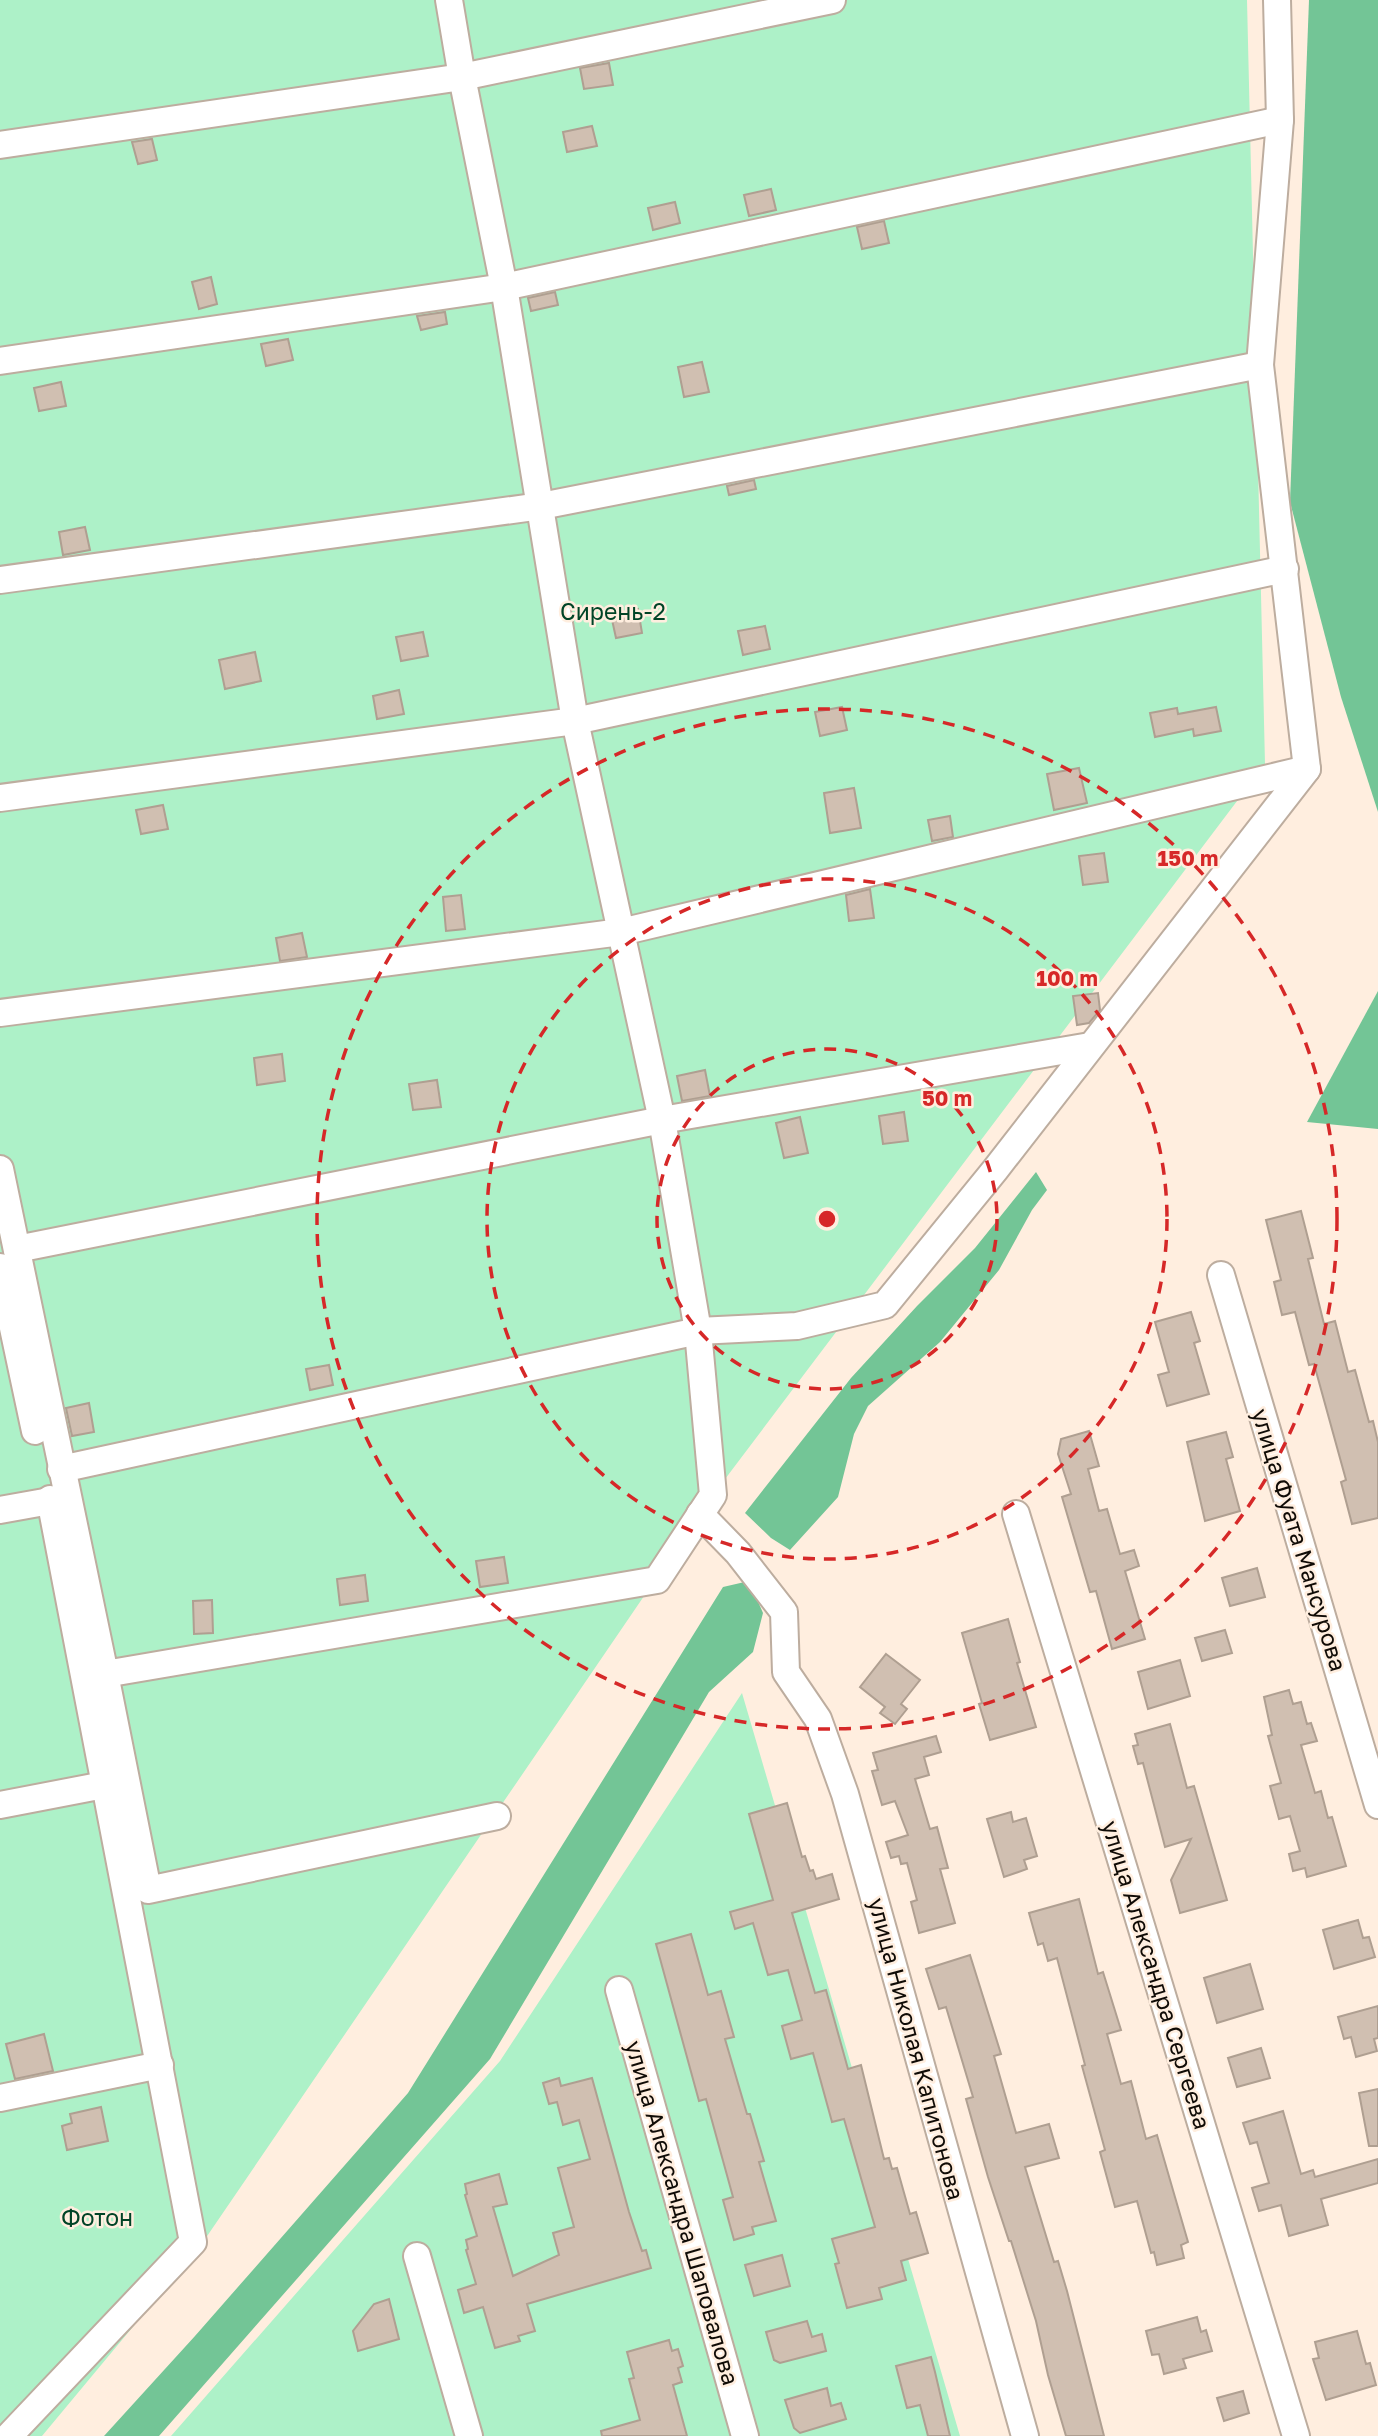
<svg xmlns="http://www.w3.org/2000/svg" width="1378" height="2436" font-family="'Golos Text',sans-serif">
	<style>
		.green { fill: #adf1c8 }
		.forest { fill: #73c596 }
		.building { fill: #d0bfb1; stroke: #af9f91; stroke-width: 2 }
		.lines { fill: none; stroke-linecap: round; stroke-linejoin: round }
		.minor-casing { stroke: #bdad9f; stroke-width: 30 }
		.minor { stroke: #fff; stroke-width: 26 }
		.ring { fill: none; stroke: #d62828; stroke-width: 3.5; stroke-dasharray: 12 9 }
		.labels { text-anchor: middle; stroke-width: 5; stroke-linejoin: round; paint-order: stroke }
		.park-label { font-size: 23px; fill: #004427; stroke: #ffeedf }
		.street-label { font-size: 23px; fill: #100b06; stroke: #ffeedf }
		.centre { fill: #d62828; stroke: #ffeedf; stroke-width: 3.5 }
		.ring-label { font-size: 21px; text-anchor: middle; font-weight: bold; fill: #d62828; stroke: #ffeedf; stroke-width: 5; stroke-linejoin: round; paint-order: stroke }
	</style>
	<rect width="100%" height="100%" fill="#ffeedf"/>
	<!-- green -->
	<g class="green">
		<polygon points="0,0 1247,0 1265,764 713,1495 201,2245 42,2436 0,2436"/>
		<polygon points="742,1693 960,2436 171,2436 500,2061"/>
	</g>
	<!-- forest -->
	<g class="forest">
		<polygon points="1309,0 1378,0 1378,812 1341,697 1290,502"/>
		<polygon points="1378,991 1378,1129 1307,1122"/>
		<polygon points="1036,1172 1047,1190 1032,1210 999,1270 940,1342 868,1406 854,1434 838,1497 790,1550 771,1538 745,1513 851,1378 917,1306 975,1248"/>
		<polygon points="749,1581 763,1613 753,1652 709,1692 490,2059 159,2436 104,2436 195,2336 408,2093 723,1587"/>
	</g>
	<!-- building -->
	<g class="building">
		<polygon points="609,63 613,85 584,89 580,68"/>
		<polygon points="592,126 597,146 567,152 563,132"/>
		<polygon points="152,139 157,160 138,164 132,142"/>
		<polygon points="771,189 776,210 749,216 744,195"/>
		<polygon points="675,202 680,223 653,230 648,208"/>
		<polygon points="884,221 889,243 862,249 857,227"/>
		<polygon points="211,277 217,304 199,309 192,282"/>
		<polygon points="555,292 558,305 531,311 528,298"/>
		<polygon points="445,312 447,324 421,330 417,316"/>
		<polygon points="288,339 293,360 266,366 261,344"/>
		<polygon points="702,362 709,392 684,397 678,367"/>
		<polygon points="61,382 66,406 39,411 34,388"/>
		<polygon points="754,480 756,489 729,495 727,486"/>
		<polygon points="85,527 90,550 63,555 59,532"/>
		<polygon points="638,609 642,633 616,638 611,615"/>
		<polygon points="765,626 770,649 743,655 738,631"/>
		<polygon points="423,632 428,656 401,661 396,637"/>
		<polygon points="255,652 261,681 225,689 219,660"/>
		<polygon points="399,690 404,714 377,719 373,696"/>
		<polygon points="842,707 847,730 820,736 815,712"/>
		<polygon points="1216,707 1221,731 1194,736 1193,729 1155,737 1150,713 1177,708 1178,714"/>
		<polygon points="1079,768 1087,803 1054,810 1047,774"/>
		<polygon points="854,788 861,828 830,833 824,793"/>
		<polygon points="163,805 168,829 141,834 136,810"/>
		<polygon points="950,816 953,837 932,841 928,820"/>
		<polygon points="1104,853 1108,882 1083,885 1079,856"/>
		<polygon points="870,889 874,918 849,921 846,895"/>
		<polygon points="461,895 465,929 446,931 443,897"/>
		<polygon points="302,933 307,957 280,961 276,938"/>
		<polygon points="1098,993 1100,1010 1089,1023 1077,1025 1073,996"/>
		<polygon points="282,1054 285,1081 257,1085 254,1058"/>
		<polygon points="705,1070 710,1096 682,1101 677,1076"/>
		<polygon points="437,1080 441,1107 413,1110 409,1084"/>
		<polygon points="904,1112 908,1141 883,1144 879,1116"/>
		<polygon points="800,1117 808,1153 784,1158 776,1123"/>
		<polygon points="1301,1211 1313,1258 1308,1259 1324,1324 1335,1321 1348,1372 1355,1370 1369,1422 1373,1421 1378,1442 1378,1518 1352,1524 1341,1482 1346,1480 1314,1364 1309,1365 1295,1312 1282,1315 1274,1282 1281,1280 1266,1220"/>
		<polygon points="1191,1312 1200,1341 1194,1343 1209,1394 1167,1406 1158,1375 1169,1372 1155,1322"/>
		<polygon points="329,1365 333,1385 310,1390 306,1369"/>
		<polygon points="89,1403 94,1432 72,1436 66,1408"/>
		<polygon points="1089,1431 1099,1466 1088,1469 1099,1511 1107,1509 1120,1554 1134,1550 1139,1566 1125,1571 1145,1639 1112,1649 1096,1591 1090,1592 1062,1497 1071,1494 1058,1454 1061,1439"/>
		<polygon points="1226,1432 1233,1457 1226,1459 1240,1511 1205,1521 1187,1442"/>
		<polygon points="504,1557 508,1583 480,1587 476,1561"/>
		<polygon points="1257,1568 1265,1597 1230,1606 1222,1578"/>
		<polygon points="365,1575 368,1601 340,1605 337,1579"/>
		<polygon points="212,1600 213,1633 194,1634 193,1601"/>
		<polygon points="1008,1619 1020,1662 1017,1663 1036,1727 990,1740 979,1704 982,1703 962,1633"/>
		<polygon points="1225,1630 1232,1653 1202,1661 1195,1638"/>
		<polygon points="886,1654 920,1680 901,1704 907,1709 895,1724 880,1713 885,1707 860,1687"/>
		<polygon points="1180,1660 1190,1696 1148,1709 1138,1672"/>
		<polygon points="1289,1690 1293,1704 1301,1702 1307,1724 1311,1723 1317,1741 1301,1745 1315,1793 1321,1791 1328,1818 1332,1817 1346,1866 1307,1877 1305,1868 1293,1871 1289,1854 1300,1851 1290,1816 1279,1819 1270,1786 1281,1783 1268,1736 1272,1735 1264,1697"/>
		<polygon points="1170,1724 1187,1788 1194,1786 1227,1900 1180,1913 1171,1880 1191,1839 1165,1847 1143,1763 1138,1764 1133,1746 1138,1745 1135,1734"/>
		<polygon points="936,1736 941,1752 924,1757 929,1775 915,1779 930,1829 937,1827 948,1868 940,1869 955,1923 919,1933 911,1902 917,1900 907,1863 901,1864 899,1856 891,1858 886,1842 908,1835 895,1801 882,1805 872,1771 878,1770 873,1753"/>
		<polygon points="787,1803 802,1857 805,1856 810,1871 813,1870 816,1879 832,1874 839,1899 792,1913 815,1993 826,1990 848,2069 861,2065 884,2159 889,2158 892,2169 897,2168 910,2214 916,2212 928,2253 901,2261 906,2280 879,2288 882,2299 847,2308 835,2264 839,2263 832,2239 875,2227 844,2119 832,2122 813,2053 791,2059 782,2026 802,2020 788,1970 768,1975 753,1923 735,1929 730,1912 773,1900 749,1814"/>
		<polygon points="1011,1812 1013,1822 1026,1818 1037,1856 1024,1860 1027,1869 1004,1877 987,1819"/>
		<polygon points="1079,1899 1098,1974 1103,1972 1121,2030 1107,2034 1121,2084 1131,2081 1146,2139 1157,2135 1188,2242 1181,2245 1184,2258 1157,2265 1154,2252 1151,2253 1137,2201 1115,2207 1100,2152 1105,2150 1082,2066 1085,2065 1057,1958 1048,1961 1043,1943 1038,1945 1029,1913"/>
		<polygon points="1358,1920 1363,1938 1369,1937 1375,1957 1334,1969 1323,1930"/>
		<polygon points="691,1934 708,1995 721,1991 734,2037 725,2039 747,2114 750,2114 764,2161 759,2162 776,2221 752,2227 754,2234 734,2240 723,2200 733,2197 706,2099 699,2101 656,1944"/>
		<polygon points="970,1955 1001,2054 994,2056 1016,2133 1049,2124 1059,2158 1025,2167 1054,2262 1058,2261 1067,2291 1104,2436 1066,2436 1048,2375 1036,2321 1011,2241 1009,2241 988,2177 966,2099 973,2097 946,2007 939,2009 926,1969"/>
		<polygon points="1250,1964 1263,2009 1217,2023 1204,1978"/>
		<polygon points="1378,2006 1378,2038 1374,2039 1377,2051 1356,2057 1351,2037 1344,2039 1338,2017"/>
		<polygon points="44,2034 53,2071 15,2079 6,2044"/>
		<polygon points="1261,2048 1270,2078 1237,2087 1228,2058"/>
		<polygon points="559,2078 561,2086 592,2078 629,2212 642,2251 646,2250 651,2268 527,2304 535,2331 518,2336 520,2341 495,2348 483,2307 464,2313 458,2290 476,2284 466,2250 468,2249 466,2240 477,2236 465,2195 467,2194 465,2184 499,2174 507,2204 493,2207 513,2276 559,2255 553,2233 574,2227 558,2168 590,2159 579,2120 563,2125 557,2102 549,2104 543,2083"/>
		<polygon points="1378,2089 1378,2146 1369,2146 1359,2093"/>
		<polygon points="101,2107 108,2141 67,2150 62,2126 72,2123 70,2114"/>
		<polygon points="1283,2111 1301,2174 1313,2170 1315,2177 1378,2159 1378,2183 1321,2199 1328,2225 1289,2236 1281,2205 1259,2211 1252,2188 1269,2183 1257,2142 1250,2144 1243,2123"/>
		<polygon points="782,2255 790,2286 754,2296 745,2265"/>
		<polygon points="389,2299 399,2339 358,2351 353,2331 374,2304"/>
		<polygon points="1197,2317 1201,2332 1206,2330 1212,2351 1183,2359 1186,2368 1164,2374 1159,2354 1152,2355 1146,2331"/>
		<polygon points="807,2321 812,2337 822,2334 826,2351 780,2363 774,2360 766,2332"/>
		<polygon points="1357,2331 1366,2364 1370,2363 1376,2385 1326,2400 1313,2359 1319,2358 1315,2342"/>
		<polygon points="669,2340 672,2351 678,2349 683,2366 678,2368 682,2382 673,2385 687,2436 602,2436 601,2431 640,2420 629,2379 634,2378 627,2352"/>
		<polygon points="931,2357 935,2372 950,2436 928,2436 920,2405 907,2408 896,2366"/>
		<polygon points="827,2388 831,2406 841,2403 846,2419 800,2433 794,2428 785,2400"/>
		<polygon points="1243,2391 1249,2413 1224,2421 1217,2398"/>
	</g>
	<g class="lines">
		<!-- minor casing -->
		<g class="minor-casing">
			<g id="minor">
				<polyline points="0,145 462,77 832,0"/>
				<polyline points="0,361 504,287 1280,120"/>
				<polyline points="0,580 541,506 1260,365"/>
				<polyline points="0,798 575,721 1285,569"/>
				<polyline points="0,1013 621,932 1307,769"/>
				<polyline points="0,1169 105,1674 657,1580 713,1495 698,1331 662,1120 575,721 504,287 462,77 449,0"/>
				<polyline points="17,1249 662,1120 1090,1046"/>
				<polyline points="0,1267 35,1431"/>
				<polyline points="1221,1275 1378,1805"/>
				<polyline points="61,1469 698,1331 797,1326 885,1305 995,1170 1307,769 1260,365 1280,120 1277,0"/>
				<polyline points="0,1510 50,1501"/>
				<polyline points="700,1514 738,1553 784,1612 786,1672 818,1719 845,1794 1025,2436"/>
				<polyline points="1016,1514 1296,2436"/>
				<polyline points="105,1674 148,1890 497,1816"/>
				<polyline points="0,1805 104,1785"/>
				<polyline points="619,1990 745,2436"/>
				<polyline points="0,2098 160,2065"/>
				<polyline points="417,2256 469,2436"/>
				<polyline points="9,2436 193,2242 50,1499"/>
			</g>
		</g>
		<!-- minor -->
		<use href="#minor" class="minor"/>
	</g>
	<!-- distance rings -->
	<g class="ring">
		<circle cx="827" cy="1219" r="170"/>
		<circle cx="827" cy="1219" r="340"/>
		<circle cx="827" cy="1219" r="510"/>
	</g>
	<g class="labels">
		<!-- park labels -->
		<g class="park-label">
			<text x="613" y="620">Сирень-2</text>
			<text x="97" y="2226">Фотон</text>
		</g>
		<!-- street labels -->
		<g class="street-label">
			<text transform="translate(1299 1540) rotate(73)" y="8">улица Фуата Мансурова</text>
			<text transform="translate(1156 1975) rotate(73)" y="8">улица Александра Сергеева</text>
			<text transform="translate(916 2049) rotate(75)" y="8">улица Николая Капитонова</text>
			<text transform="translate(682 2213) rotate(74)" y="8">улица Александра Шаповалова</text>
		</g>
	</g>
	<circle cx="827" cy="1219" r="10" class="centre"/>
	<g class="ring-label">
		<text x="1188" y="866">150 m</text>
		<text x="1067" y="986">100 m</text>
		<text x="947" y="1106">50 m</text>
	</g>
</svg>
